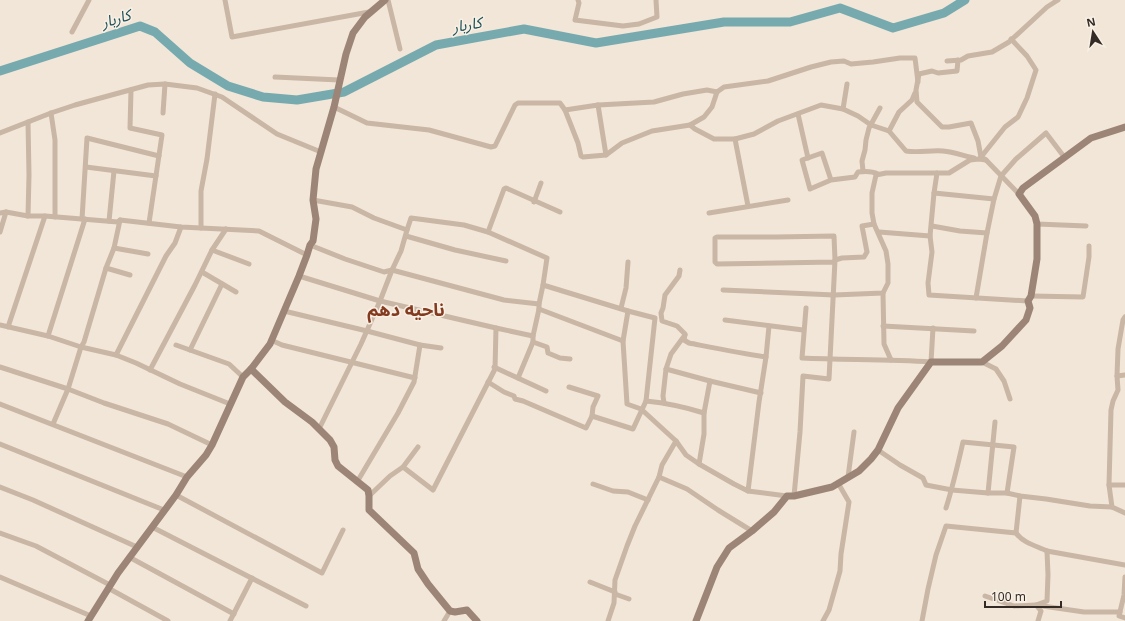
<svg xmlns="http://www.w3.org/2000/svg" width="1125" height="621" font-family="'Noto Sans','Noto Sans Arabic',sans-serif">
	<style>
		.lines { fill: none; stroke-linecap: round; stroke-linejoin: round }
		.river { stroke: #77aaae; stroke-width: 9 }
		.street { stroke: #c9b6a5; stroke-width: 5 }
		.secondary { stroke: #9c8576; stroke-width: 7 }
		.labels { text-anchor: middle; stroke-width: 3; stroke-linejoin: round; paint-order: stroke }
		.water-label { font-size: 15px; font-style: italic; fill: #1c5056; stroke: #f9f0e5 }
		.district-label { font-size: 18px; font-weight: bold; fill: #833a1f; stroke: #f9f0e5 }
	</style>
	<rect width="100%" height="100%" fill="#f1e6d8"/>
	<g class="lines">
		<!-- river -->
		<polyline class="river" points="0,71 140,26 155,32 190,63 228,86 263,97 297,100 344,92 436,45 524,29 596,43 724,22 790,22 840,8 893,28 944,13 965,0"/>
		<!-- street -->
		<g class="street">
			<polyline points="225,0 232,37 369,12"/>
			<polyline points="388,0 400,49"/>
			<polyline points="578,0 579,3 575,20 623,26 639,24 657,17 656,0"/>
			<polyline points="72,32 89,0"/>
			<polyline points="958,60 957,71 938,73 932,71 919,74 916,90 917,102 942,127 949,127 971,123 978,141 981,157 986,160 1019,194"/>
			<polyline points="947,61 961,60 968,56 992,52 1009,42 1047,7 1058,0"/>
			<polyline points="275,77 339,80"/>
			<polyline points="131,90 130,128 162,135 149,223"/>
			<polyline points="598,105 606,155"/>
			<polyline points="334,107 367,123 429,130 491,147 495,146 515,105 518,103 560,103 565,110 598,105 654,102 683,94 707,90 717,92 724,87 768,81 811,67 831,62 844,61 851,64 873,62 900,58 915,58 918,82"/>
			<polyline points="843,109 847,84"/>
			<polyline points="565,110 578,143 581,156 583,157 606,155 622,143 652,131 690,125 704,117 712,107 717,92"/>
			<polyline points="51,113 55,140 55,217"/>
			<polyline points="163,113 165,84"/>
			<polyline points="798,114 808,158"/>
			<polyline points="28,122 29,175 28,216"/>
			<path d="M690 125 695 129 714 139H735L754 134 778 121 821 105 843 109 858 116 871 125 889 131 906 151C918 153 931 150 943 151 954 152 964 156 974 158"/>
			<polyline points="889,131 899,112 912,100 915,93"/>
			<polyline points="0,133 51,113 75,105 148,85 165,84 197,88 222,97 277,134 321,152"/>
			<polyline points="735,139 748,206"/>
			<polyline points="981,157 1005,127 1018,117 1027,98 1036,70 1027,56 1011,39"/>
			<polyline points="86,167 156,176"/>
			<polyline points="863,171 862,161 865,150 866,140 869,128 880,108"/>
			<polyline points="937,173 934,193 930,236 932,252 928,283 929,295 1028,301"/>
			<path d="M831 180 822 153 802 160 810 189 831 180 855 177 858 172C865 171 872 171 878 174"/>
			<polyline points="934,193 994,199"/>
			<polyline points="313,200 352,207 374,218 407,230 411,218 464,225 488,232 547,258 543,285"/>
			<polyline points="534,202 541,183"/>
			<polyline points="0,213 6,212 28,216 45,216 118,222 120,220 181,227 259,231 307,255"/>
			<polyline points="709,213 788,200"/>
			<polyline points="82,219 87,138 159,156"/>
			<polyline points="109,221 114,171"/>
			<polyline points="1037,224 1086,226"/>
			<polyline points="932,226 960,231 987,233"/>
			<polyline points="201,228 201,191 207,159 215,94"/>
			<polyline points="0,232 6,212"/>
			<polyline points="488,232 504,189 506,188 560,212"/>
			<polyline points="879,232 930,236"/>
			<polyline points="406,236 455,250 506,261"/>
			<polyline points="310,245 345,259 384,272 392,270 504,300 539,304"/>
			<polyline points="114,248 148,254"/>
			<polyline points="212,250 249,264"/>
			<polyline points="835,260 842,258 864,257 867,252 862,226 874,224"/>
			<polyline points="106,268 130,275"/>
			<path d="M680 270 679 276 665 295 663 308 661 313 662 321 677 326 685 334 684 340 689 343C715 348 740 353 766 357"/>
			<polyline points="202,272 236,292"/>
			<polyline points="299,276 380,301 496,328 533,336 539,309 539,304 543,285 628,311 623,341 627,404 641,409 676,441 686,455 699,464 734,484 748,491 787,496"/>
			<polyline points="723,290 834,295 883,293 888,283 888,264 886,251 874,224 872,213 872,193 876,175 886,173 949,173 970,160 979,159 986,160"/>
			<polyline points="883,293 884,344 891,360"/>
			<polyline points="1031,296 1083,297 1089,257 1089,246"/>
			<polyline points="976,298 987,233 994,199 1001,176 1016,159 1046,133 1065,158"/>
			<polyline points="621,308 626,288 628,262"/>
			<path d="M806 308 802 358C845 360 888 359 931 362L933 328"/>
			<polyline points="539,309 623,341"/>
			<polyline points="284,311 367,331 420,345 441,348"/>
			<polyline points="1125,317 1123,320 1118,349 1117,376 1118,390 1113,401 1111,410 1109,485 1112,507 1125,513"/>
			<polyline points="725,320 803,330"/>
			<polyline points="0,325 48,336 81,347 116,355 136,363 180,384 230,404"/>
			<polyline points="883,326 974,331"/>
			<polyline points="8,327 45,216"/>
			<polyline points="48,336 85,219"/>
			<polyline points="533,336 533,342 547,347 548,353 560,358 570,359"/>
			<polyline points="271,340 282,345 415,378"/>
			<polyline points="176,345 229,364 243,377"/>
			<polyline points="190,350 222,284"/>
			<polyline points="116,355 166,256 175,243 181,227"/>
			<polyline points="982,362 996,369 1004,381 1010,399"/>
			<polyline points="0,367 68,389 104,403 168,424 212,445"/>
			<polyline points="494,367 546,391"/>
			<polyline points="666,369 710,381 761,393"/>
			<polyline points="150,370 195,285 212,250 226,229"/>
			<polyline points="1117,376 1125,375"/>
			<polyline points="518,378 533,342"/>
			<polyline points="488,382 504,392 514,396 515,399 523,401 586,428 592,416 633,429 646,401 655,318 628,311"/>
			<polyline points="569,387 598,396 593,407 592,416"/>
			<path d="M646 401C666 403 685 407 704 413"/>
			<polyline points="664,403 663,396 666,369 671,354 685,335"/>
			<polyline points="0,404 187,477"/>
			<polyline points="53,424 68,389 81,347 84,342 106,268 114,248 120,220"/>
			<polyline points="319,429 361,344 380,301 392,270 401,251 407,230"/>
			<polyline points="676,441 662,465 659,477 687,489 718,510 752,531"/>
			<polyline points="0,444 164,510"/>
			<polyline points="878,450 900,465 923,478 926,485 952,490 988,493 1007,493 1020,496 1046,499 1090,506 1112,507"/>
			<polyline points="699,464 704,434 704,413 710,381"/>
			<polyline points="403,467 418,447"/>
			<polyline points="848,477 854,432"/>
			<polyline points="357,482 398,413 414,382 420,345"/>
			<polyline points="593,484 613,491 628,492 648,500"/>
			<polyline points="1109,485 1125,485"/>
			<polyline points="0,487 33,500 137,547"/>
			<polyline points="748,491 759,402 766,357 769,326"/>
			<polyline points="988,493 995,422"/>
			<polyline points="176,495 322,573 343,530"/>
			<polyline points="369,496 390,476 403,467 433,490 495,369 496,328"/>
			<polyline points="794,496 800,432 803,376 829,379 835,260 834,236 776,237 717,237 715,238 715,262 717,264 835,262"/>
			<path d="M946 508C953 486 958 464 963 442L1014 447 1007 493"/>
			<polyline points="152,527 306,606"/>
			<polyline points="0,533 36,546 110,585"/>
			<path d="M1016 533C1023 543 1037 546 1047 551L1048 575 1047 601 1036 605 1041 611 1038 621"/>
			<polyline points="1047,551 1125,565"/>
			<polyline points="129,557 234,614"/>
			<polyline points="0,577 91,616"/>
			<polyline points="1125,577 1124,595 1119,616 1125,618"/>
			<polyline points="590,582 615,592"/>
			<polyline points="108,588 168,621"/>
			<polyline points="615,594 629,599"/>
			<polyline points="985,596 1014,606 1036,605 1084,612 1120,612"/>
			<polyline points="230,621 252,578"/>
			<polyline points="444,621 450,611"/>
			<polyline points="608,621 614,603 615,580 627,546 635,526 659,477"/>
			<polyline points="823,621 829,610 840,571 841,554 849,502 838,483"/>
			<polyline points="922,621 928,589 936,555 946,526 1016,533 1020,496"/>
		</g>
		<!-- secondary -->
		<g class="secondary">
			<polyline points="251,369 285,402 312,422 330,440 334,447 335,460 338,466 368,490 369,496 369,510 414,553 418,569 428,584 450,611 455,612 467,610 477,621"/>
			<polyline points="88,621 118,573 176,495 187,477 206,455 212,445 243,377 251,369 270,344 299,276 307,255 310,245 313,241 316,219 313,200 316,169 334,107 346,54 353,33 365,17 385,0"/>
			<polyline points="696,621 717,567 729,548 752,531 774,512 787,496 794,496 832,487 859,471 871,459 878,450 898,408 931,362 982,362 1002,346 1026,320 1030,308 1028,301 1031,296 1037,259 1037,224 1035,216 1019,194 1023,188 1091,138 1125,127"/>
		</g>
	</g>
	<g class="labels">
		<!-- water labels -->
		<g class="water-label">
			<text transform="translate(116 19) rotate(-17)" y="5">کاربار</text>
			<text transform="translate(467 25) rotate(-10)" y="5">کاربار</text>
		</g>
		<!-- district labels -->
		<g class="district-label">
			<text x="406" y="316">ناحیه دهم</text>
		</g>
	</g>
	<!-- north arrow -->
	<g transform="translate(1093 32) rotate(348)" stroke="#f9f0e5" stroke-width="3" paint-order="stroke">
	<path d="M0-3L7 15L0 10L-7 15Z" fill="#342b26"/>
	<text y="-6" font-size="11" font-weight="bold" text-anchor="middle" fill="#342b26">N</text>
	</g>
	<!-- scale -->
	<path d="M985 601v6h76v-6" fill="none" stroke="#342b26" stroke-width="2"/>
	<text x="991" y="601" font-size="12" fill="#342b26" stroke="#f9f0e5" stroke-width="3" paint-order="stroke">100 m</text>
</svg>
